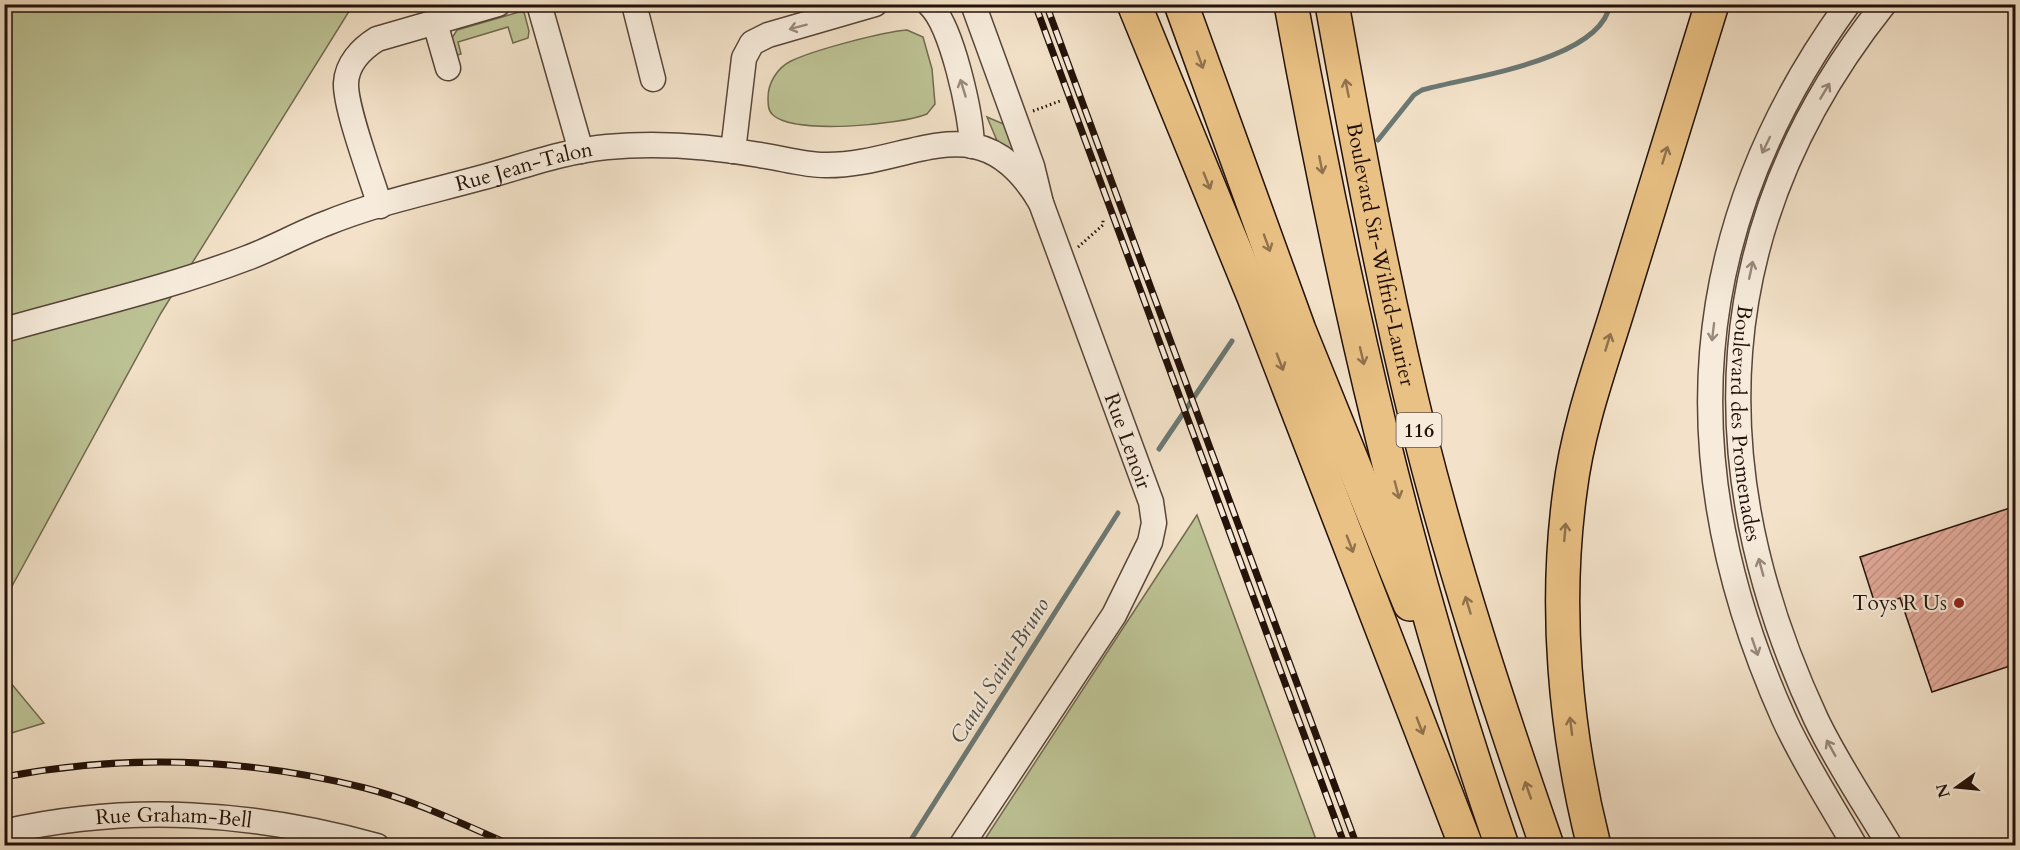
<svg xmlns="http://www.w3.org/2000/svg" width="2020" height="850" font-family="Cardo,serif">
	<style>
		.green { fill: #bdc395; stroke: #706a4f; stroke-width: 1.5 }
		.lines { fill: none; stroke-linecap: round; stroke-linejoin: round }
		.stream { stroke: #6b7873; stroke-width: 5 }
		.building { fill: url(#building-hatch); stroke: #231109; stroke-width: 1.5 }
		.minor-casing { stroke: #574539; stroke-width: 27 }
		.highway-casing { stroke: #231109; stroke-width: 36 }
		.path { stroke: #231109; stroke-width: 3; stroke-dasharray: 1.5 3; stroke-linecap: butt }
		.minor { stroke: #f7ecdc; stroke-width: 24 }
		.highway { stroke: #eac184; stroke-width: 33 }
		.rail-casing { stroke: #231109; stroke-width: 7 }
		.rail { stroke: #f7ecdc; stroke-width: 4.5; stroke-dasharray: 14; stroke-linecap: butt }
		.oneway { stroke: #98897d }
		.oneway2 { stroke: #90724d }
		.poi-dot { fill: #8f2418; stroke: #f7ecdc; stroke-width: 2 }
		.labels { text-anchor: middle; stroke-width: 4.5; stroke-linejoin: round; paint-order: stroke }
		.shield { fill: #f7ecdc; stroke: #635348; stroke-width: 1.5 }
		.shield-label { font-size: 20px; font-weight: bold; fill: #231109 }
		.street-label { font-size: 21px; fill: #231109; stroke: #f7ecdc }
		.poi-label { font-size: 21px; fill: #231109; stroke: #f7ecdc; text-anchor: end }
		.water-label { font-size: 22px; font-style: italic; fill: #4d4d47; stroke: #f7ecdc }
	</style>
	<defs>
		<pattern id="building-hatch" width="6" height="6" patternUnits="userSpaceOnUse" patternTransform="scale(1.5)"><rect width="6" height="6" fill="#e2a999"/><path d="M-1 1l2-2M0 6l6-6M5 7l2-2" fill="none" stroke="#c29082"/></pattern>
	</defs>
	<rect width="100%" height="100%" fill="#f3e2c9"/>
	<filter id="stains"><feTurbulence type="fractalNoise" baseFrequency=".00333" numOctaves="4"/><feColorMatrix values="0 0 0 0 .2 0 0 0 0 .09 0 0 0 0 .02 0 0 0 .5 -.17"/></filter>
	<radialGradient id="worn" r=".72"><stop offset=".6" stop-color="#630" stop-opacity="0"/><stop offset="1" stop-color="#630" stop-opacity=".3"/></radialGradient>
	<!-- green -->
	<g class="green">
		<polygon points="5,5 353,5 161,313 5,599"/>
		<polygon points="519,12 524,12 529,31 528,38 513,43 508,27 458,42 461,54 457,55 452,38 457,30"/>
		<path d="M907 30 923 37 932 69 935 104 927 114C900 125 795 135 773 115 768 111 768 104 768 98 768 83 777 68 791 61 814 50 882 32 907 30Z"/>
		<polygon points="987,117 1013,128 1029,171 998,143"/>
		<polygon points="1197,515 1318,845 981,845"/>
		<polygon points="5,676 44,723 5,735"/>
	</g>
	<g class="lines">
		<!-- stream -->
		<g class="stream">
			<path d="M1378 140 1414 95 1422 90C1467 77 1601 61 1610 4"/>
			<polyline points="1159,449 1232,341"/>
			<polyline points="907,846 1118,513"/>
		</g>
	</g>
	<!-- building -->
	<polygon class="building" points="2016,506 2016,664 1932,692 1900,598 1876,607 1860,557"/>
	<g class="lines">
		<!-- minor casing -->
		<g class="minor-casing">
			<g id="minor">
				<polyline points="539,4 581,151"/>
				<polyline points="634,4 653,79"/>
				<path d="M929 4C952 25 971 114 972 146"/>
				<path d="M1848 4C1684 230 1671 467 1784 719 1804 763 1831 804 1855 846"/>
				<path id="s1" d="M1884 4C1708 225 1699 468 1816 719 1837 763 1865 804 1890 846"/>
				<polyline points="435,23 448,68"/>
				<polyline points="733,151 744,58 752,43 768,35 875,4"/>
				<path d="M380 206C372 179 345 108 346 83 347 64 361 49 377 39L498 4"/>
				<path id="s2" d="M4 330C85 307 168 288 247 258 274 248 300 233 327 223 376 203 429 192 480 178 521 167 564 151 607 147 659 142 709 146 760 155 782 158 803 165 825 165 912 166 980 98 1041 203"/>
				<path id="s3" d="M4 832C131 803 253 812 377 846"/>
				<polyline points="961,846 1114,615 1150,542 1154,523 1151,502 1041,203 1032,166 973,4"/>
			</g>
		</g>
		<!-- highway casing -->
		<g class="highway-casing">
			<g id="highway">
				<polyline points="1134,4 1254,297 1466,846"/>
				<polyline points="1181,4 1299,330 1410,604"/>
				<path d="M1291 4C1343 289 1407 572 1502 846"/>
				<path id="s4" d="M1332 4C1358 149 1385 292 1420 435 1455 574 1500 710 1547 846"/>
				<path d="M1594 846C1565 731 1554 608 1570 491 1578 425 1602 362 1621 299 1651 201 1682 103 1712 4"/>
			</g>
		</g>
		<!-- path -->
		<g class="path">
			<polyline points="1033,111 1060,101"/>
			<polyline points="1078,247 1103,225 1103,218"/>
		</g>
		<!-- minor -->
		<use href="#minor" class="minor"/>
		<!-- highway -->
		<use href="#highway" class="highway"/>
		<!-- rail casing -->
		<g class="rail-casing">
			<g id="rail">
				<polyline points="1035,4 1345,846"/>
				<polyline points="1046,4 1357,846"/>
				<path d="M4 777C124 754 246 758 365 788 416 801 465 825 513 846"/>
			</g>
		</g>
		<!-- rail -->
		<use href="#rail" class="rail"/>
	</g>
	<!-- one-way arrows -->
	<defs><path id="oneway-shaft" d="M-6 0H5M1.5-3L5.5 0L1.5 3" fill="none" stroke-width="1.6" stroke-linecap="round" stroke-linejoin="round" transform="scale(1.5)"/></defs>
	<g class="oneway">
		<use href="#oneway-shaft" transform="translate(798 27) rotate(165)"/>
		<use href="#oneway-shaft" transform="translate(963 88) rotate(-107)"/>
		<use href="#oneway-shaft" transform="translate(1825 91) rotate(-59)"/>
		<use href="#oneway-shaft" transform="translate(1766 145) rotate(116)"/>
		<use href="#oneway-shaft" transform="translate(1751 270) rotate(-78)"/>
		<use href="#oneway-shaft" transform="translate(1713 332) rotate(97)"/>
		<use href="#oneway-shaft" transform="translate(1761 567) rotate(-105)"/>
		<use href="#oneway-shaft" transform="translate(1755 647) rotate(71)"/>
		<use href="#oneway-shaft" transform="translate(1831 748) rotate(-119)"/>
	</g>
	<g class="oneway2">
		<use href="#oneway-shaft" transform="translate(1200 60) rotate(70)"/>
		<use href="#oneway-shaft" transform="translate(1347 88) rotate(-101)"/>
		<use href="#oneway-shaft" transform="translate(1665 155) rotate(-73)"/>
		<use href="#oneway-shaft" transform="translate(1321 165) rotate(79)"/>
		<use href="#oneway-shaft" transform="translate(1207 181) rotate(68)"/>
		<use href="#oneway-shaft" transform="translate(1267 243) rotate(70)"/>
		<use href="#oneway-shaft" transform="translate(1608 342) rotate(-73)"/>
		<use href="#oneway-shaft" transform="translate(1362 356) rotate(77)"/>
		<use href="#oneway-shaft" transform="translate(1280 362) rotate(69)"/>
		<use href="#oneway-shaft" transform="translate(1397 490) rotate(75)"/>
		<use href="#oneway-shaft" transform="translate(1565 532) rotate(-85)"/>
		<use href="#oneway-shaft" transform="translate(1350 544) rotate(69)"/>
		<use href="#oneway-shaft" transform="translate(1468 605) rotate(-107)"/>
		<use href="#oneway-shaft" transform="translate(1420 726) rotate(69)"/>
		<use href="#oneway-shaft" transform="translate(1571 726) rotate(-97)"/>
		<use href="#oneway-shaft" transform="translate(1528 790) rotate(-109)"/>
	</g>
	<!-- markers -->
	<circle class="poi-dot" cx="1959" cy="603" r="6"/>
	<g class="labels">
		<!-- shield labels -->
		<rect class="shield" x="1396.5" y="413" width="45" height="34" rx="4.5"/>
		<g class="shield-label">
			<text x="1419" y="437">116</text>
		</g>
		<!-- street labels -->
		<g class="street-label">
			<text dy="7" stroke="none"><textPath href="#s2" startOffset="546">Rue Jean-Talon</textPath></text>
			<text dy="7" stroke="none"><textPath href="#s4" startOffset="255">Boulevard Sir-Wilfrid-Laurier</textPath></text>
			<text dy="7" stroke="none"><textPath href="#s1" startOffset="454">Boulevard des Promenades</textPath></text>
			<text transform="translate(1128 441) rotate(70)" y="7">Rue Lenoir</text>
			<text dy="7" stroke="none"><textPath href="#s3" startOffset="171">Rue Graham-Bell</textPath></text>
		</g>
		<!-- poi labels -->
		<g class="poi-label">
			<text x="1947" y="610">Toys R Us</text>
		</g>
		<!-- water labels -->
		<g class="water-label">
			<text transform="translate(999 670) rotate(-58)" y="8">Canal Saint-Bruno</text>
		</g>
	</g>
	<!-- margin -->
	<rect width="2020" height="850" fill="none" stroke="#f3e2c9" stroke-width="24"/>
	<rect x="6" y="6" width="2008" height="838" fill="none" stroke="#231109" stroke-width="3"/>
	<rect x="12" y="12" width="1996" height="826" fill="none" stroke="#231109" stroke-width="1.5"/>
	<!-- north arrow -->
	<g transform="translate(1957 787) rotate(255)" stroke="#f7ecdc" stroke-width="4.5" paint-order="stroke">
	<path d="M0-4.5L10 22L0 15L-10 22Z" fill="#231109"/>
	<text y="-9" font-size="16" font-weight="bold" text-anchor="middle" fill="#231109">N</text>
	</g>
	<rect width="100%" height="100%" filter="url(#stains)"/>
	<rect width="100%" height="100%" fill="url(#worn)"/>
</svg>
